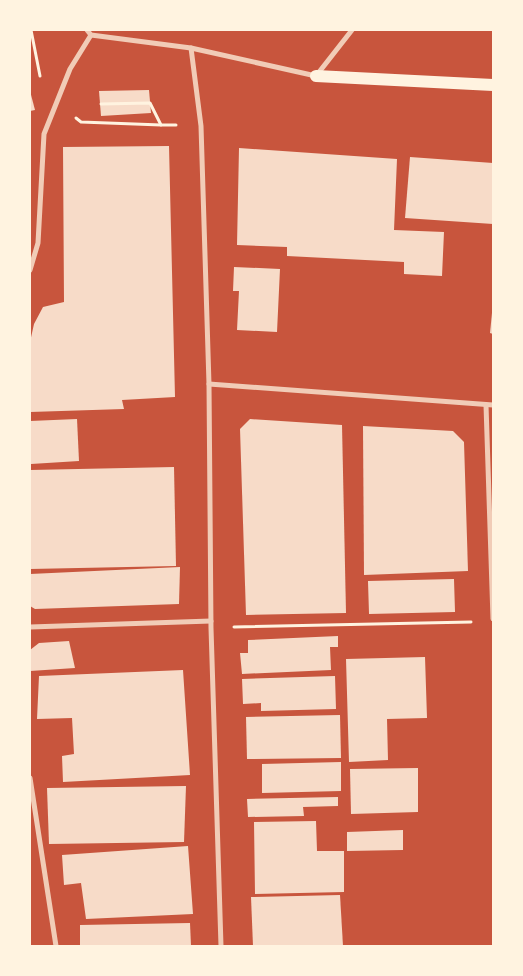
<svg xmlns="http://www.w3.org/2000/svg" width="523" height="976" font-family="Karla,sans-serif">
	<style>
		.building { fill: #f7dbc8 }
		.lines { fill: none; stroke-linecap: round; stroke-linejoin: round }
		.path { stroke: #fff3e0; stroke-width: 3 }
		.minor { stroke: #f1ccb7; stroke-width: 5 }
		.primary { stroke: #fff3e0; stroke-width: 12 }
	</style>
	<rect width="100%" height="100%" fill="#c8553d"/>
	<!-- building -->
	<g class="building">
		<polygon points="149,90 151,113 101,116 99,91"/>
		<polygon points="30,91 35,110 30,111"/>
		<polygon points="169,146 175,397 122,400 124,409 30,412 30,342 34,324 43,307 64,302 63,147"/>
		<polygon points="239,148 397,159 394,230 444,232 442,276 404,274 404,262 287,256 287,247 237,245"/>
		<polygon points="410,157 493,163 493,224 405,218"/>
		<polygon points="234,267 280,269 277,332 237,330 239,291 233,291"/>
		<polygon points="492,313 493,313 493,334 490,333"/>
		<polygon points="77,419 79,461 31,464 30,421"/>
		<polygon points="250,419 342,425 346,613 246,615 240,429"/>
		<polygon points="363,426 453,431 464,442 468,571 364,575"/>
		<polygon points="174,467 176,566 30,569 30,470"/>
		<polygon points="180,567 179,604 35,609 30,606 30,574"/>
		<polygon points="454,579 455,612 369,614 368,581"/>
		<polygon points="338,636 338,647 330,647 331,670 242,674 240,653 248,653 248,640"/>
		<polygon points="69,641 75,668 30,671 30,650 39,643"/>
		<polygon points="425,657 427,718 387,719 388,760 349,762 346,659"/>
		<polygon points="183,670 190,775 63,782 62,756 74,754 72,718 37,719 39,676"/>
		<polygon points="335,676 336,709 261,711 261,703 243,704 242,679"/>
		<polygon points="340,715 341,758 247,759 246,717"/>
		<polygon points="341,762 341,791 262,793 262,764"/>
		<polygon points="418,768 418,812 351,814 350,769"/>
		<polygon points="186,786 184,842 49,844 47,788"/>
		<polygon points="338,797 338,806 303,807 304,816 248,817 247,799"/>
		<polygon points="316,821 317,851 344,851 344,892 255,894 254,822"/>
		<polygon points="403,830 403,850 347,851 347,832"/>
		<polygon points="188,846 193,914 86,919 81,883 64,885 62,855"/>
		<polygon points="340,895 343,946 253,946 251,897"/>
		<polygon points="190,923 191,946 80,946 80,925"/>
	</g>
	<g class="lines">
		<!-- path -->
		<g class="path">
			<polyline points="31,30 40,76"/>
			<polyline points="101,104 150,103 161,125 176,125"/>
			<polyline points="76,118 81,122 161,125"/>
			<polyline points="234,627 471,622"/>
		</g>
		<!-- minor -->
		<g class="minor">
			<polyline points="87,30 91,35 191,48 316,76 352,30"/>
			<polyline points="191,48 201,126 209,384 211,628 221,946"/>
			<polyline points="30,270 38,243 44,134 70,69 91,35"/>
			<polyline points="209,384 493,405"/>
			<polyline points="486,405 493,619"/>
			<polyline points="30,627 211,621"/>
			<polyline points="30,778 56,946"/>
		</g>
		<!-- primary -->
		<polyline class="primary" points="316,76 493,85"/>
	</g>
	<!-- border -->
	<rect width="523" height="976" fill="none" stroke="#fff3e0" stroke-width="62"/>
</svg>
